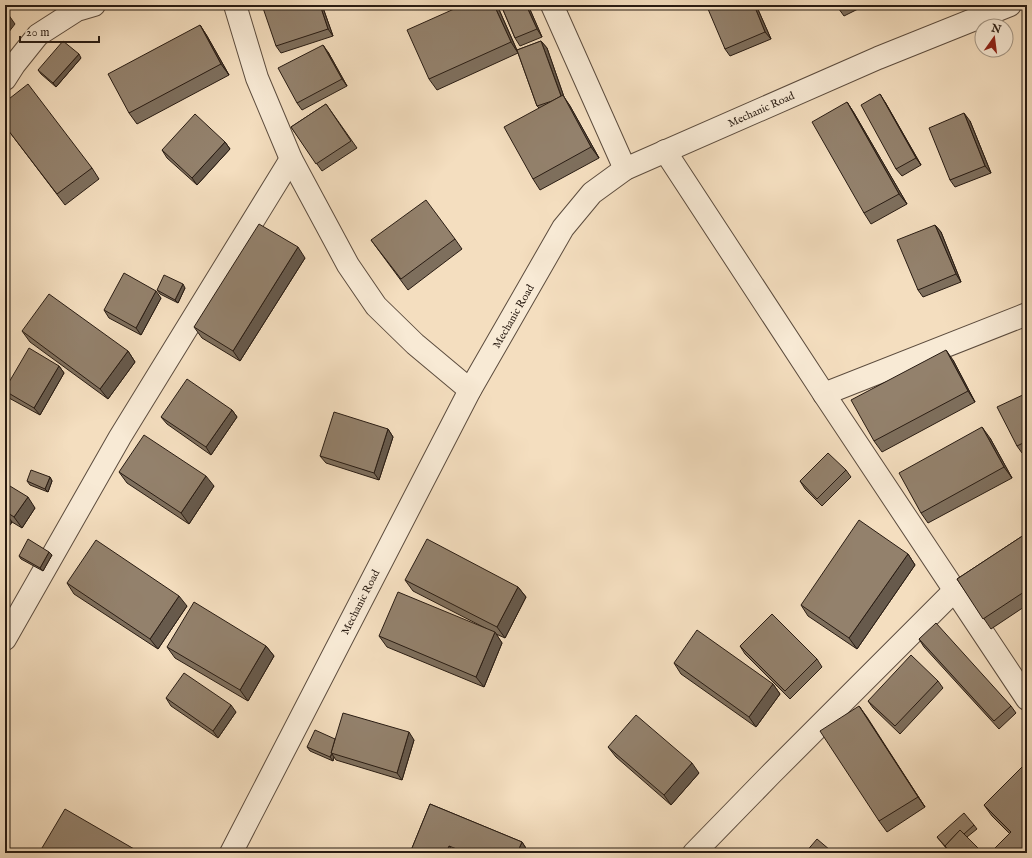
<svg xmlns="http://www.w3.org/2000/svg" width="1032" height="858" font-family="'IM FELL English',serif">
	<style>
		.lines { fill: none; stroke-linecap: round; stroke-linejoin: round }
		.minor-casing { stroke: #5c4c3e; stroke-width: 24 }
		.minor { stroke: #f8ead5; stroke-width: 22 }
		.wall { fill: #7e6f5d; stroke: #291c13 }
		.shaded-wall { fill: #675a4c; stroke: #291c13 }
		.building { fill: #93816c; stroke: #291c13 }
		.labels { text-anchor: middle; stroke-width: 3; stroke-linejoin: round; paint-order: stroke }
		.street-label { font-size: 11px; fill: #291c13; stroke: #f8ead5 }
	</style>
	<rect width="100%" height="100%" fill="#f4debf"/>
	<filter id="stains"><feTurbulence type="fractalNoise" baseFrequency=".005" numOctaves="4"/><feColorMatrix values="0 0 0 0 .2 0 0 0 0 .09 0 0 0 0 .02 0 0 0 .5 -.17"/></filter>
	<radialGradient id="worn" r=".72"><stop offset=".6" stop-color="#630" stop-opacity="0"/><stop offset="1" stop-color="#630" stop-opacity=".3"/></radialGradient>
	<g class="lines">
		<!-- minor casing -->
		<g class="minor-casing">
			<g id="minor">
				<polyline points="235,5 257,78 291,159 348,265 376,306 415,344 470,390"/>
				<polyline points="552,5 625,169"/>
				<polyline points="5,79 14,65 38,35 77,10 94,5"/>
				<polyline points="665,151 824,394 1027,699"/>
				<polyline points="824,394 1027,314"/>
				<polyline points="5,639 120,437 291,159"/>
				<polyline points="231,853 470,390 563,228 592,193 625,169 878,58 1010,5"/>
				<polyline points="694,853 770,775 955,590"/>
			</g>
		</g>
		<!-- minor -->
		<use href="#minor" class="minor"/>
	</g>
	<!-- wall -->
	<g class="wall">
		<polygon points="322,5 333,36 281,53 276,46"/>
		<polygon points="497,5 517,50 541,41 547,48 564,97 570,106 599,158 540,190 533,179 539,108 537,106 518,53 437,90 429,79"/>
		<polygon points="501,5 528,5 542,37 520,46 515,38"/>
		<polygon points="718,5 756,5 771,39 730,56 725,49"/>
		<polygon points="836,5 866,5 844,16"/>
		<polygon points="200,25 207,36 229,75 137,124 129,113"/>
		<polygon points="328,52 347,86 302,110 297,103"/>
		<polygon points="81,58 56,87 41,74 38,70"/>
		<polygon points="5,102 92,168 99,179 65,205 5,126"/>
		<polygon points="847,102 854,113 907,204 871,224 864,213"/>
		<polygon points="885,102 921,165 902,176 896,169"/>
		<polygon points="326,104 357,148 322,171 291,127"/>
		<polygon points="970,121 991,173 955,187 950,180"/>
		<polygon points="225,142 230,149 197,185 167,158 162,150"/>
		<polygon points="935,225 941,232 961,282 923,297 918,290"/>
		<polygon points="455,239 462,249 408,290 371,240"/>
		<polygon points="305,258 240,361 202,338 194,327"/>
		<polygon points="185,288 178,303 160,294 157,290"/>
		<polygon points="161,298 141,335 109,318 104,310"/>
		<polygon points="22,331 128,351 135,362 108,399 30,342"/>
		<polygon points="953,360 975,402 882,452 874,441"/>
		<polygon points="59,366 64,373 40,415 9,398 5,392 5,389"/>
		<polygon points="1027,393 1027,451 1022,453 1017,446"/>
		<polygon points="232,410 237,417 211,455 167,424 161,417"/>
		<polygon points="388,429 393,437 379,480 326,463 320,456"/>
		<polygon points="990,438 1012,478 928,523 921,513"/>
		<polygon points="846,470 851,477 822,506 805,489 800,481"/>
		<polygon points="119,472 214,486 189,524 127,483"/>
		<polygon points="50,477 52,481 48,492 30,485 27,481"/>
		<polygon points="5,483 35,508 22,528 12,522 5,532"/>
		<polygon points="1027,533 1027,605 991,629 957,579"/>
		<polygon points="908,554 915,565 857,649 808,616 801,605"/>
		<polygon points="52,555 43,571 21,559 19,556"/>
		<polygon points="405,580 518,587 526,597 505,638 496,634 502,643 484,687 387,647 379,636 487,629 413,591"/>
		<polygon points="67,583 187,606 158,649 74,594"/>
		<polygon points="919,639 1011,706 1016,713 999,729 924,647"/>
		<polygon points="266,646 274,656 248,701 175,658 167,647"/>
		<polygon points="740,646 817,659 822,667 790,699 745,654"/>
		<polygon points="674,663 773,684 780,694 756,727 681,674"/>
		<polygon points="938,681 943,688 900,734 873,708 868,701"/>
		<polygon points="166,698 236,712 218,738 171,706"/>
		<polygon points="859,706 925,807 887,832 879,821"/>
		<polygon points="335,739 414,740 402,780 336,760 334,757 333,761 310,751 307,747"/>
		<polygon points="608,747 699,773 671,805 616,757"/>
		<polygon points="1027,772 1027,853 990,853 1010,834 992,816 984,805"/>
		<polygon points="430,804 522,842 529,853 410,853"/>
		<polygon points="974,825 977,829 967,837 983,853 950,853 937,837"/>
	</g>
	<!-- shaded-wall -->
	<g class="shaded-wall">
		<polygon points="320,5 322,5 333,36 328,29"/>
		<polygon points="494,5 497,5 518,53 511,42"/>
		<polygon points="526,5 528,5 542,37 537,29"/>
		<polygon points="754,5 756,5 771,39 765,32"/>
		<polygon points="8,14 15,24 5,37 5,17"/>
		<polygon points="200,25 207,36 229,75 221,64"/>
		<polygon points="541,41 547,48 564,97 570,106 599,158 591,147 562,98"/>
		<polygon points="323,45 328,52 347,86 342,79"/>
		<polygon points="79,54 81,58 56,87 53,83"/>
		<polygon points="880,94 885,102 921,165 916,158"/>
		<polygon points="847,102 854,113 907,204 899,194"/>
		<polygon points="964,113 970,121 991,173 985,166"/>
		<polygon points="225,142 230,149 197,185 192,178"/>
		<polygon points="935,225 941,232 961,282 956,274"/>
		<polygon points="298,247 305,258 240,361 233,351"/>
		<polygon points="183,284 185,288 178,303 175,300"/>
		<polygon points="156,291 161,298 141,335 136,328"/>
		<polygon points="946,350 953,360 975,402 968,391"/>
		<polygon points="128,351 135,362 108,399 100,389"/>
		<polygon points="59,366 64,373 40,415 34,408"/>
		<polygon points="232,410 237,417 211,455 206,447"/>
		<polygon points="982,427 990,438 1012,478 1004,467"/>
		<polygon points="388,429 393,437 379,480 374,473"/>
		<polygon points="206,476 214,486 189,524 181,513"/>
		<polygon points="50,477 52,481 48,492 45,489"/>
		<polygon points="28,497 35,508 22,528 14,517"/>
		<polygon points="5,512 12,522 5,532"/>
		<polygon points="49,552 52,555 43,571 40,568"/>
		<polygon points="908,554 915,565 857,649 849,638"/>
		<polygon points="518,587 526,597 505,638 497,627"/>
		<polygon points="179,596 187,606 158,649 150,639"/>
		<polygon points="495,632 502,643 484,687 476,677"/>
		<polygon points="266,646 274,656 248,701 240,690"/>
		<polygon points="773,684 780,694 756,727 749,717"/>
		<polygon points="231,705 236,712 218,738 213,731"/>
		<polygon points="859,706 867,717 925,807 918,797"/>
		<polygon points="409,732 414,740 402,780 397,773"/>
		<polygon points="332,754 334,757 333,761 330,757"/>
		<polygon points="692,763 699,773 671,805 664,795"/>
		<polygon points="522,842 529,853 517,853"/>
		<polygon points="449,846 455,853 446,853"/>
	</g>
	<!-- building -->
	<g class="building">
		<polygon points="262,5 320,5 328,29 276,46"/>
		<polygon points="463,5 494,5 511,42 429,79 407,30"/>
		<polygon points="501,5 526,5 537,29 515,38"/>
		<polygon points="718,5 754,5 765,32 725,49 708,9"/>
		<polygon points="5,11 8,14 5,17"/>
		<polygon points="200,25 221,64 129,113 108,74"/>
		<polygon points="63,41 79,54 53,83 38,70"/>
		<polygon points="541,41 561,96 552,101 537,106 517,50"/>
		<polygon points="323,45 342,79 297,103 278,68"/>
		<polygon points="28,84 92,168 57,194 5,126 5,102"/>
		<polygon points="880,94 916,158 896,169 861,105"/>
		<polygon points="563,95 591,147 533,179 504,127"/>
		<polygon points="847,102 899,194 864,213 812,122"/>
		<polygon points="326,104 351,141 316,164 291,127"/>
		<polygon points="964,113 985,166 950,180 929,128"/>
		<polygon points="195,114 225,142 192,178 162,150"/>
		<polygon points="426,200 455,239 401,279 371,240"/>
		<polygon points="259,224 298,247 233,351 194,327"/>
		<polygon points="935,225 956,274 918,290 897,240"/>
		<polygon points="124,273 156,291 136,328 104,310"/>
		<polygon points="164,275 183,284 175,300 157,290"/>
		<polygon points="49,294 128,351 100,389 22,331"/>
		<polygon points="29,348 59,366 34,408 5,391 5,389"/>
		<polygon points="946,350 968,391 874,441 851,400"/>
		<polygon points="187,379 232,410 206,447 161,417"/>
		<polygon points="1027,393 1027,441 1017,446 997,407"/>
		<polygon points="334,412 388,429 374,473 320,456"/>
		<polygon points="982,427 1004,467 921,513 899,473"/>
		<polygon points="144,435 206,476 181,513 119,472"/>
		<polygon points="828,453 846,470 817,499 800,481"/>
		<polygon points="31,470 50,477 45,489 27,481"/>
		<polygon points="5,483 28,497 14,517 5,511"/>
		<polygon points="859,520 908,554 849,638 801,605"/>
		<polygon points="1027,533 1027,590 983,619 957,579"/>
		<polygon points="28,539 49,552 40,568 19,556"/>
		<polygon points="427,539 518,587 497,627 405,580"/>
		<polygon points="96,540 179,596 150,639 67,583"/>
		<polygon points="398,592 495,632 476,677 379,636"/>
		<polygon points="194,602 266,646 240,690 167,647"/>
		<polygon points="772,614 817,659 785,691 740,646"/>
		<polygon points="936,623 1011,706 994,721 919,639"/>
		<polygon points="697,630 773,684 749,717 674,663"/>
		<polygon points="911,655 938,681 895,726 868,701"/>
		<polygon points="184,673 231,705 213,731 166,698"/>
		<polygon points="859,706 918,797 879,821 820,731"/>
		<polygon points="343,713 409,732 397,773 331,753"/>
		<polygon points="636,715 692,763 664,795 608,747"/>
		<polygon points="315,730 335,739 331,753 332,753 330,757 307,747"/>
		<polygon points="1022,767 1027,772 1027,842 1023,846 1025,848 1021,853 990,853 1011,832 984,805"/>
		<polygon points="430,804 522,842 517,853 467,853 449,846 446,853 410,853"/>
		<polygon points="65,809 141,853 39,853"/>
		<polygon points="964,813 974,825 964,834 960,830 945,846 937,837"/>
		<polygon points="960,830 983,853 952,853 945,846"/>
		<polygon points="817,839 830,850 828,853 805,853"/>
	</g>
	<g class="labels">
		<!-- street labels -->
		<g class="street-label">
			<text transform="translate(761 109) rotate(-24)" y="4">Mechanic Road</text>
			<text transform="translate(513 316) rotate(-60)" y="4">Mechanic Road</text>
			<text transform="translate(360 602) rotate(-63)" y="4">Mechanic Road</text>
		</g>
	</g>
	<!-- margin -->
	<rect width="1032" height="858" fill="none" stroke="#f4debf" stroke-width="20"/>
	<rect x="6" y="6" width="1020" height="846" fill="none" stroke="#291c13" stroke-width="2"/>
	<rect x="10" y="10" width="1012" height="838" fill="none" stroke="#291c13"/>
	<!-- north arrow -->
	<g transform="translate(994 38) rotate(14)"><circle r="19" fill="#f8ead5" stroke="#a59887"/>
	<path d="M0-3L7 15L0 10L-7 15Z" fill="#8f2418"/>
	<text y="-6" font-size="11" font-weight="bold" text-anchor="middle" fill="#291c13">N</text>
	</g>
	<!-- scale -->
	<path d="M20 36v6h79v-6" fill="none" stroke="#291c13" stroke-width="2"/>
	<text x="26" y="36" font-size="12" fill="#291c13" stroke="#f8ead5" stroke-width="3" paint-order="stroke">20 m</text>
	<rect width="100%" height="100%" filter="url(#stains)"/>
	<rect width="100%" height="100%" fill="url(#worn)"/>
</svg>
